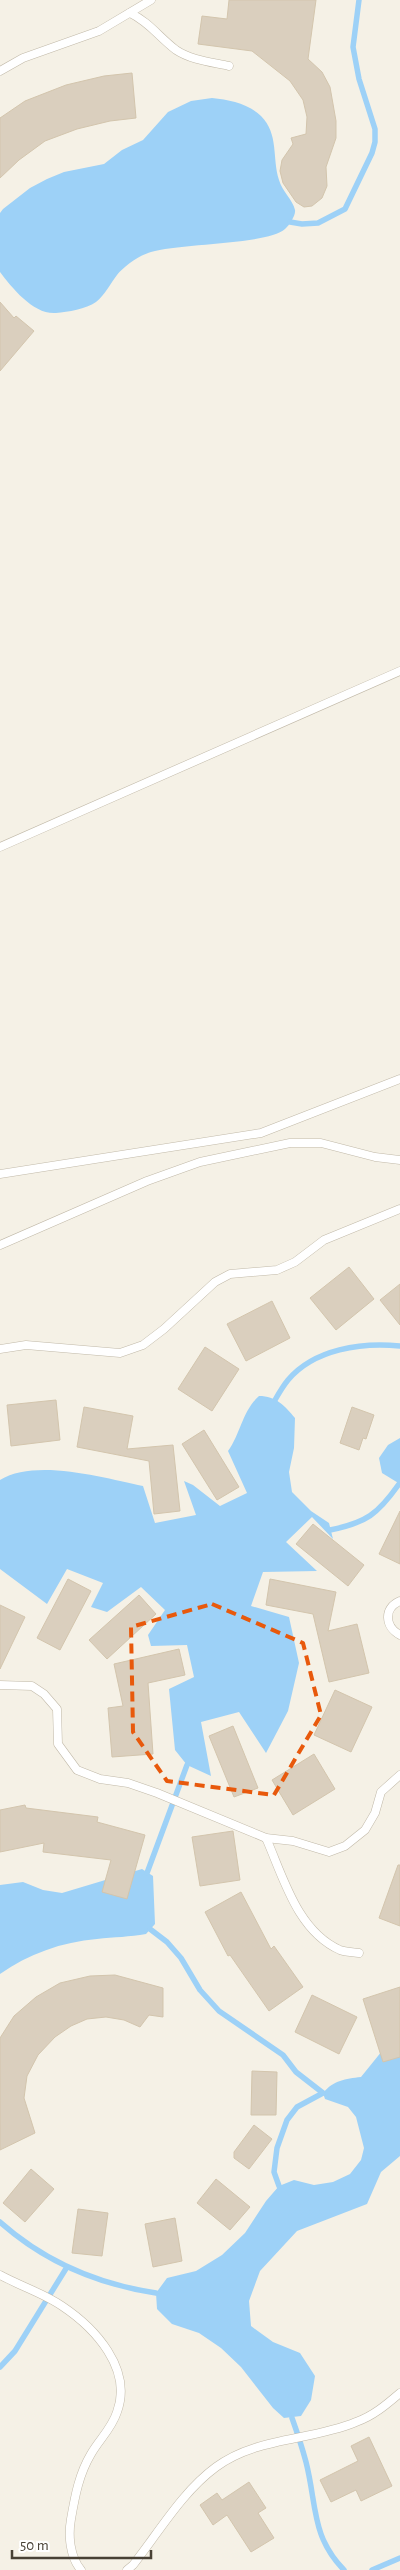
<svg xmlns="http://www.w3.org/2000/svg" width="400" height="2570" font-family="'Alegreya Sans',sans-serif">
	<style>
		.water { fill: #9dd1f7 }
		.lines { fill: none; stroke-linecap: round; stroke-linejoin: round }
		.stream { stroke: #9dd1f7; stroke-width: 5.5 }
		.building { fill: #dacfbe; stroke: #d3c5ad }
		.service-casing { stroke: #c1b9a8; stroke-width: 9 }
		.service { stroke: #fff; stroke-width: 8 }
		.marked { fill: none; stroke: #e8590c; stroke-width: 4; stroke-dasharray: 10 6; stroke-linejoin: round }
	</style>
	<rect width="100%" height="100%" fill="#f5f1e6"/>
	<!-- water -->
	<g class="water">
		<path d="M212 98C230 100 247 103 261 116 279 134 272 158 279 180 282 191 293 200 295 210 296 215 289 226 285 229 267 245 179 243 151 252 140 255 124 266 117 275 110 284 105 295 96 302 86 309 68 312 56 313 34 315 12 288 0 272V213L3 209 30 188 47 179 64 172 104 164 122 150 143 140 168 112 191 101Z"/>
		<path d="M259 1396C276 1396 285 1406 295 1418L294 1448 289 1472 292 1492 311 1511 329 1523 333 1539 312 1517 286 1542 317 1571 263 1572 251 1606 289 1617 299 1663 288 1711 266 1753 239 1712 201 1722 211 1776 187 1765 175 1750 169 1689 194 1677 187 1645 151 1646 148 1635 165 1610 141 1587 107 1612 91 1607 103 1583 67 1569 47 1604 0 1569V1480C36 1458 104 1478 143 1486L155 1523 196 1515 184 1481 193 1485 220 1506 247 1493 228 1451C241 1433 242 1411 259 1396Z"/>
		<polygon points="400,1438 400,1484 382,1473 379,1458 388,1445"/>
		<path d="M142 1869 153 1876 155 1924 146 1934C130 1937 114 1937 97 1939 62 1942 28 1954 0 1974V1885L23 1882 43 1890 62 1893Z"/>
		<path d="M400 2037V2156L381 2172 367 2204 297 2231 260 2271 249 2301 251 2326 273 2342 300 2353 315 2376 311 2400 301 2416 284 2418 273 2408 241 2367 221 2348 199 2333 172 2324 157 2309 156 2293 167 2278 196 2271 222 2255 245 2233 266 2201 279 2186 294 2180 314 2185 333 2182 350 2174 361 2160 364 2148 356 2117 348 2107 325 2099 323 2093C334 2080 345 2079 361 2077L382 2051Z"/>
	</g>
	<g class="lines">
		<!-- stream -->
		<g class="stream">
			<polyline points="290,222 302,224 318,223 345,209 372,153 375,142 375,129 359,79 353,47 359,0"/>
			<path d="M275 1400C279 1393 283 1386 288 1380 314 1349 362 1342 400 1346"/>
			<path d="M330 1530C366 1523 378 1514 399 1484"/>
			<polyline points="147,1873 187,1765"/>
			<polyline points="150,1929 167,1942 181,1958 200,1990 219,2011 283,2055 296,2072 323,2093 297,2107 287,2120 277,2148 274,2172 279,2186"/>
			<path d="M0 2222C45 2262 97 2284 156 2293"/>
			<polyline points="0,2367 15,2351 67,2267"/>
			<path d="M292 2418C297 2432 302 2447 306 2462 317 2505 311 2536 344 2570"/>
			<polyline points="372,2570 400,2558"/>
		</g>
	</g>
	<!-- building -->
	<g class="building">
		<polygon points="229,0 316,0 308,59 322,72 330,87 336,121 336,138 326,167 327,186 322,198 312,206 304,207 296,202 283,183 280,171 282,160 293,144 291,138 306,134 307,117 303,100 290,81 252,51 198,44 202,16 227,19"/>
		<polygon points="132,73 136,118 110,121 77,129 45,141 19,160 0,178 0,118 25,101 66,85 104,76"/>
		<polygon points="0,302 14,318 16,316 34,331 0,371"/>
		<polygon points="349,1267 374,1299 336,1330 310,1298"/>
		<polygon points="400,1284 400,1325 380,1300"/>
		<polygon points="272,1301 290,1338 246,1361 227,1324"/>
		<polygon points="205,1347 239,1369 212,1411 178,1389"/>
		<polygon points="56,1400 60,1440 11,1446 7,1405"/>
		<polygon points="84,1407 133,1416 127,1449 173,1445 180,1511 154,1514 149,1461 77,1447"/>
		<polygon points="352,1407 374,1415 366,1439 363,1438 359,1450 340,1443"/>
		<polygon points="204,1430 239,1487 217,1500 182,1444"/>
		<polygon points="400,1511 400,1564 379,1554"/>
		<polygon points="313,1524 364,1565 348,1586 296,1544"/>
		<polygon points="68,1579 91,1591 60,1650 37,1638"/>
		<polygon points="270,1579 336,1592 328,1631 357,1624 369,1673 329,1682 313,1614 266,1605"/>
		<polygon points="139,1595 156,1614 107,1659 89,1640"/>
		<polygon points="0,1605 25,1617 0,1669"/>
		<polygon points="179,1649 185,1675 148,1683 153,1754 112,1757 108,1708 123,1706 114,1664"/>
		<polygon points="335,1690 372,1707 351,1752 314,1735"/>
		<polygon points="233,1726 258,1788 234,1797 209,1736"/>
		<polygon points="314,1754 335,1789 293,1815 272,1780"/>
		<polygon points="25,1805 26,1808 98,1817 97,1822 145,1835 127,1899 102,1892 111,1860 43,1852 44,1843 0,1852 0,1810"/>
		<polygon points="233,1831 240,1880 200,1886 192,1837"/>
		<polygon points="398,1865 400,1865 400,1926 379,1918"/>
		<polygon points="241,1892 271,1949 274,1946 303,1987 269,2011 230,1955 228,1956 205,1912"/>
		<polygon points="115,1975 163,1988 163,2017 149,2015 140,2027 124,2020 106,2017 87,2019 71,2026 55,2037 38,2055 27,2076 24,2098 35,2133 0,2150 0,2038 14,2016 36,1997 60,1983 90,1976"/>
		<polygon points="400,1987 400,2057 383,2062 363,1999"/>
		<polygon points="312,1995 357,2017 339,2054 295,2032"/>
		<polygon points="252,2071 277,2072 276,2115 251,2115"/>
		<polygon points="254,2125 272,2139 249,2169 234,2158 234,2152"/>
		<polygon points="31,2169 54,2189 25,2222 3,2203"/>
		<polygon points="216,2179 250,2207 230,2230 197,2203"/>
		<polygon points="78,2209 108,2213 102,2256 72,2253"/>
		<polygon points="175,2218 182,2261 153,2267 145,2224"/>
		<polygon points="369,2437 392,2486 361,2501 356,2490 331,2502 320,2480 358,2461 351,2446"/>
		<polygon points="249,2482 266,2508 258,2513 274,2538 251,2552 227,2515 213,2525 200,2505 217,2493 222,2500"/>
	</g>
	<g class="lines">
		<!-- service casing -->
		<g class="service-casing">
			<g id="service">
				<path d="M130 13C149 22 159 37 176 50 191 60 211 62 229 66"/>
				<polyline points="0,71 23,58 99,31 151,0"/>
				<polyline points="0,847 400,671"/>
				<polyline points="0,1174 261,1133 400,1079"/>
				<polyline points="0,1245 147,1181 200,1162 290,1143 321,1143 375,1157 400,1160"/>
				<polyline points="0,1349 26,1345 120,1353 143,1345 164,1329 215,1282 230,1274 277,1270 295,1262 324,1240 400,1209"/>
				<path d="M400 1601C383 1608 385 1627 400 1635"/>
				<polyline points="0,1685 32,1686 44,1694 57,1709 58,1744 77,1770 100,1779 128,1783 157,1793 266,1838 293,1841 329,1852 345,1846 365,1830 375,1813 381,1792 400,1775"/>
				<path d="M266 1838C283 1876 297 1931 340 1950 345 1952 353 1952 359 1953"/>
				<path d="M0 2275C20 2286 43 2293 62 2306 95 2328 133 2369 117 2412 112 2428 99 2440 91 2454 79 2474 75 2496 71 2519 68 2536 70 2557 81 2570"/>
				<path d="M127 2570 133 2565C159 2532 182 2492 216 2467 256 2437 311 2441 356 2422 373 2416 386 2405 400 2393"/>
			</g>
		</g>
		<!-- service -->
		<use href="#service" class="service"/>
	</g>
	<!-- marked area -->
	<path class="marked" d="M212 1604 303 1643 321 1715 274 1795 167 1781 133 1732 131 1627Z"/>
	<!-- scale -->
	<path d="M12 2550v8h139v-8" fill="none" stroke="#484135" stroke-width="2.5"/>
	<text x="20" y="2550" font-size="15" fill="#484135" stroke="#ffffff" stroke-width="4" paint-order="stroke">50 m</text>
</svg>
